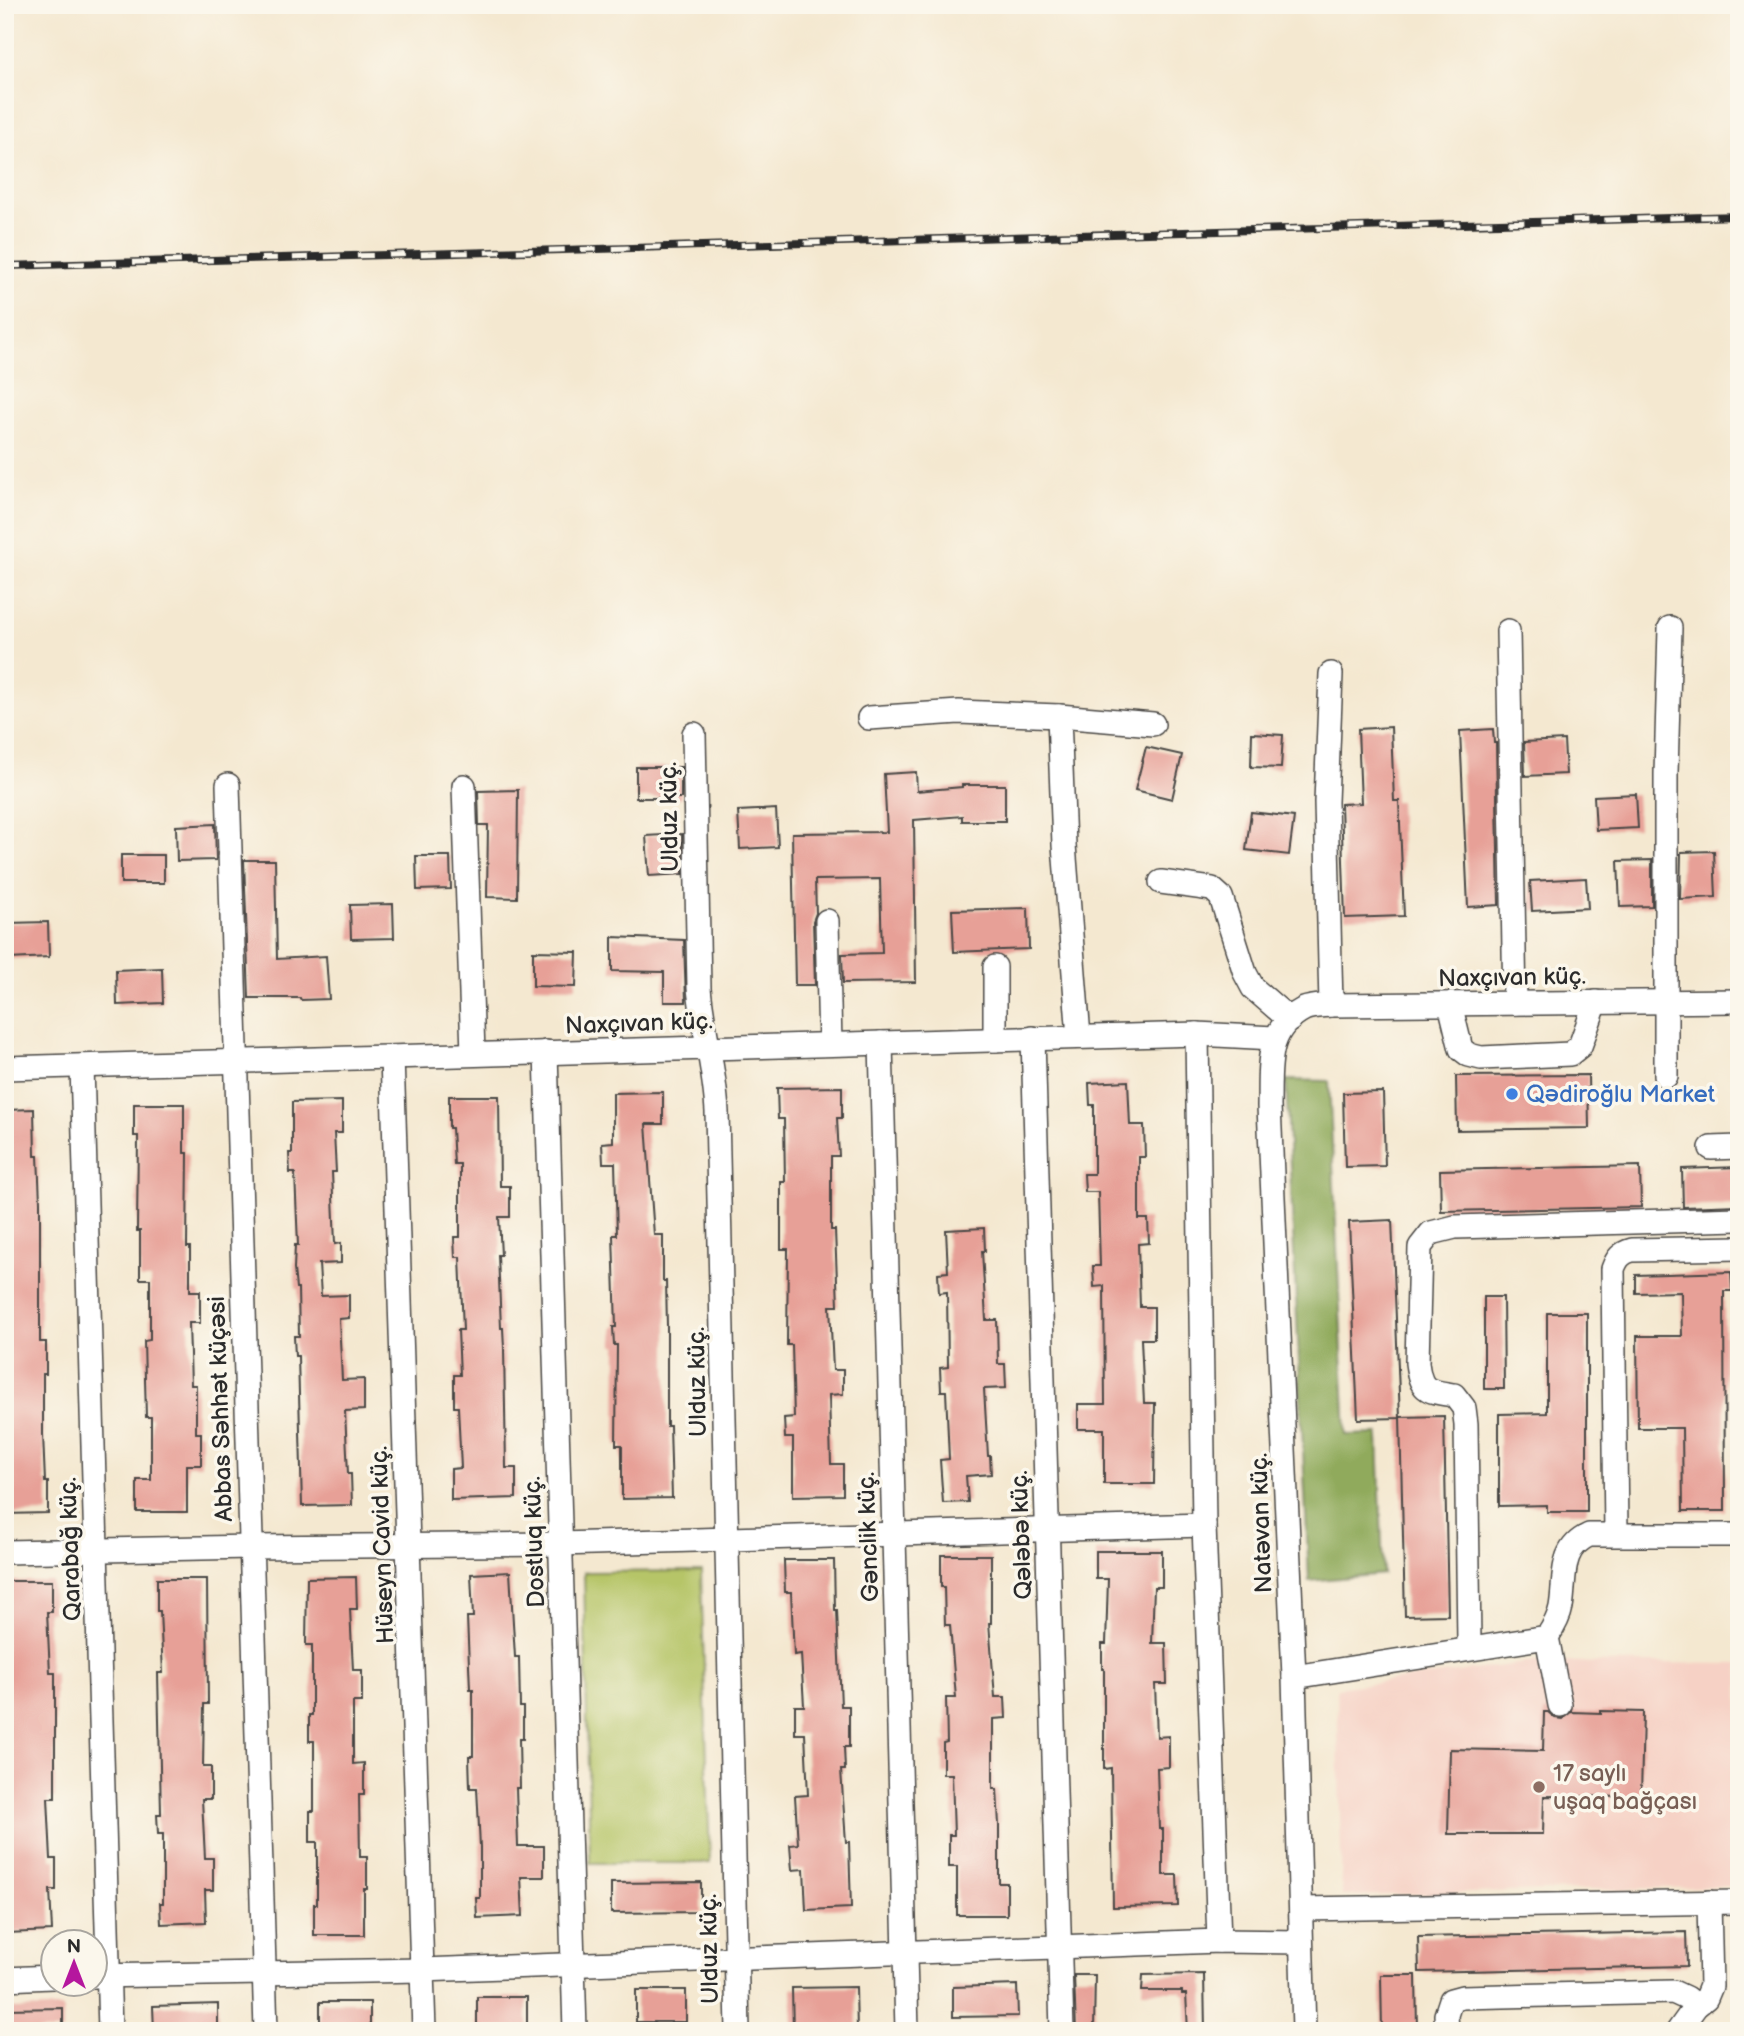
<svg xmlns="http://www.w3.org/2000/svg" width="1744" height="2036" font-family="'Balsamiq Sans',sans-serif">
	<style>
		.built { fill: #f6d1c5 }
		.green { fill: #b6c568; stroke: #70784a; stroke-width: 2 }
		.forest { fill: #90aa5c; stroke: #5e6a44; stroke-width: 2 }
		.building { fill: #e7a097 }
		.lines { fill: none; stroke-linecap: round; stroke-linejoin: round }
		.minor-casing { stroke: #494744; stroke-width: 26 }
		.minor { stroke: #fff; stroke-width: 23 }
		.rail-casing { stroke: #2b2b2b; stroke-width: 8 }
		.rail { stroke: #fbf7ec; stroke-width: 5; stroke-dasharray: 16; stroke-linecap: butt }
		.shop-dot { fill: #3f7fe0; stroke: #fbf7ec; stroke-width: 2.5 }
		.education-dot { fill: #8d6e63; stroke: #fbf7ec; stroke-width: 2.5 }
		.labels { text-anchor: middle; stroke-width: 7; stroke-linejoin: round; paint-order: stroke }
		.street-label { font-size: 24px; fill: #2b2b2b; stroke: #fbf7ec }
		.shop-label { font-size: 24px; fill: #366cbe; stroke: #fbf7ec; text-anchor: start }
		.education-label { font-size: 24px; fill: #785e54; stroke: #fbf7ec; text-anchor: start }
	</style>
	<rect width="100%" height="100%" fill="#fbf7ec"/>
	<filter id="ink" filterUnits="userSpaceOnUse"><feTurbulence type="fractalNoise" baseFrequency=".0143" numOctaves="2"/><feDisplacementMap in="SourceGraphic" scale="14" xChannelSelector="R" yChannelSelector="G"/><feConvolveMatrix kernelMatrix="1 2 1 2 8 2 1 2 1" color-interpolation-filters="sRGB"/></filter>
	<filter id="wash" filterUnits="userSpaceOnUse"><feTurbulence type="fractalNoise" baseFrequency=".00686" numOctaves="4" result="noise"/><feDisplacementMap in="SourceGraphic" scale="28" xChannelSelector="R" yChannelSelector="G"/><feGaussianBlur stdDeviation="1.57" result="paint"/><feColorMatrix in="noise" values="0 0 0 0 0 0 0 0 0 0 0 0 0 0 0 0 0 1.4 0 .05"/><feComposite in="paint" operator="in"/></filter>
	<g filter="url(#wash)">
		<rect width="100%" height="100%" fill="#f4e8d0"/>
		<!-- built -->
		<polygon class="built" points="1534,1662 1739,1664 1739,1886 1342,1896 1337,1688"/>
		<!-- green -->
		<polygon class="green" points="701,1571 710,1863 590,1863 584,1572"/>
		<!-- forest -->
		<polygon class="forest" points="1286,1080 1329,1081 1346,1435 1378,1434 1383,1574 1309,1581"/>
		<g id="blocks">
			<!-- building -->
			<g class="building">
				<polygon points="1391,727 1394,801 1399,801 1404,916 1345,918 1341,804 1361,803 1358,729"/>
				<polygon points="1493,729 1494,743 1496,743 1499,905 1468,907 1460,731"/>
				<polygon points="1252,733 1283,735 1281,768 1251,767"/>
				<polygon points="1564,740 1566,774 1525,776 1524,742"/>
				<polygon points="1146,747 1182,755 1172,799 1135,790"/>
				<rect x="636" y="767" width="45" height="31"/>
				<polygon points="916,772 917,791 962,787 962,785 1005,785 1005,821 962,821 962,816 914,820 916,982 843,983 842,954 882,953 880,879 815,880 816,913 813,921 815,985 795,985 792,833 887,832 884,774"/>
				<polygon points="518,790 517,898 487,897 488,825 479,825 478,791"/>
				<polygon points="1636,794 1638,828 1596,830 1594,796"/>
				<polygon points="776,809 778,847 740,849 738,811"/>
				<polygon points="1251,812 1294,817 1289,855 1246,850"/>
				<polygon points="215,824 216,860 177,861 176,826"/>
				<polygon points="682,834 683,874 649,876 646,836"/>
				<polygon points="1714,851 1716,897 1680,899 1681,852"/>
				<rect x="121" y="855" width="43" height="28"/>
				<polygon points="416,856 450,856 451,889 417,890"/>
				<polygon points="244,860 275,860 277,959 326,956 329,999 301,1000 300,998 249,998"/>
				<polygon points="1652,860 1652,906 1620,907 1618,861"/>
				<polygon points="1586,878 1588,908 1532,911 1530,881"/>
				<polygon points="393,904 394,938 351,939 350,905"/>
				<polygon points="1028,908 1029,949 954,952 952,910"/>
				<polygon points="48,922 49,957 9,959 7,923"/>
				<polygon points="612,937 684,940 686,1002 664,1002 664,972 612,971"/>
				<polygon points="533,951 577,952 576,987 533,986"/>
				<polygon points="162,968 163,1003 117,1005 116,970"/>
				<polygon points="1588,1075 1589,1128 1457,1130 1456,1076"/>
				<polygon points="1128,1081 1130,1125 1144,1125 1145,1157 1139,1157 1139,1219 1148,1219 1149,1243 1138,1244 1140,1307 1154,1307 1154,1339 1141,1339 1144,1403 1155,1403 1154,1484 1104,1484 1104,1429 1078,1429 1078,1404 1105,1404 1104,1286 1094,1287 1093,1266 1100,1266 1098,1192 1085,1192 1084,1174 1094,1174 1094,1105 1090,1105 1089,1083"/>
				<polygon points="842,1087 842,1118 837,1118 839,1156 831,1156 831,1230 835,1230 838,1306 830,1306 833,1370 843,1370 843,1394 829,1395 831,1464 843,1464 843,1495 793,1496 793,1438 785,1438 784,1418 794,1417 792,1345 787,1345 788,1249 781,1249 781,1182 785,1182 784,1119 778,1119 777,1088"/>
				<polygon points="663,1092 663,1124 646,1124 654,1235 663,1235 663,1281 666,1281 667,1326 667,1426 670,1426 672,1498 622,1499 622,1445 616,1445 617,1345 614,1345 613,1327 616,1327 613,1235 617,1235 615,1163 603,1163 602,1143 613,1142 613,1093"/>
				<polygon points="1383,1092 1385,1166 1345,1167 1343,1093"/>
				<polygon points="449,1096 499,1096 500,1186 510,1186 510,1217 499,1217 501,1255 498,1255 501,1328 503,1328 504,1348 506,1468 516,1468 516,1498 451,1500 451,1469 461,1468 458,1407 454,1407 454,1375 460,1375 458,1330 463,1330 460,1257 455,1257 454,1237 460,1237 460,1164 454,1164 452,1128 449,1128"/>
				<polygon points="342,1101 342,1133 334,1133 336,1172 332,1172 335,1244 341,1243 341,1263 319,1264 321,1296 349,1295 349,1318 339,1319 342,1380 364,1379 364,1410 345,1411 348,1474 351,1474 352,1505 302,1506 298,1356 295,1356 294,1336 299,1336 298,1288 296,1288 294,1269 295,1245 298,1245 295,1173 290,1173 289,1153 292,1153 292,1102"/>
				<polygon points="134,1104 184,1104 184,1153 188,1153 187,1247 190,1247 190,1291 200,1291 200,1323 189,1323 191,1385 196,1385 196,1433 201,1433 201,1465 187,1465 187,1512 137,1512 137,1480 151,1480 151,1417 146,1417 144,1341 150,1340 150,1279 140,1279 140,1231 137,1231 138,1136 134,1136"/>
				<polygon points="34,1109 35,1156 38,1156 40,1202 40,1342 46,1342 46,1374 43,1374 43,1434 45,1482 48,1482 48,1513 5,1514 5,1110"/>
				<polygon points="1640,1166 1641,1207 1441,1211 1440,1170"/>
				<polygon points="1739,1167 1739,1205 1683,1207 1682,1169"/>
				<polygon points="1392,1220 1400,1418 1358,1419 1349,1222"/>
				<polygon points="984,1228 985,1251 982,1251 986,1320 997,1320 998,1364 1005,1364 1006,1388 984,1389 988,1456 990,1456 991,1474 966,1476 968,1502 943,1503 940,1460 949,1459 946,1391 941,1391 940,1368 948,1367 947,1292 939,1293 938,1273 948,1272 946,1230"/>
				<polygon points="1731,1272 1732,1291 1724,1291 1725,1511 1683,1511 1682,1428 1638,1428 1637,1336 1682,1336 1681,1292 1636,1293 1636,1275"/>
				<polygon points="1484,1297 1503,1297 1504,1389 1484,1389"/>
				<polygon points="1547,1313 1587,1313 1587,1512 1547,1512 1547,1505 1499,1506 1499,1414 1547,1413"/>
				<polygon points="1444,1416 1448,1615 1405,1616 1400,1417"/>
				<polygon points="1096,1551 1162,1551 1162,1587 1154,1587 1152,1643 1166,1643 1167,1684 1155,1684 1157,1737 1169,1736 1169,1767 1157,1768 1159,1829 1163,1829 1163,1875 1177,1875 1178,1906 1113,1907 1111,1768 1104,1769 1104,1669 1102,1669 1102,1644 1106,1644 1108,1579 1096,1579"/>
				<polygon points="941,1555 991,1555 991,1623 989,1623 995,1697 1005,1697 1006,1718 993,1719 993,1789 997,1789 999,1825 999,1883 1007,1883 1007,1915 957,1915 957,1867 949,1867 949,1835 954,1835 952,1774 943,1774 943,1743 947,1742 946,1698 956,1698 950,1625 945,1625 944,1587 941,1587"/>
				<polygon points="784,1560 834,1560 835,1610 837,1610 841,1706 849,1706 849,1747 844,1747 845,1770 841,1770 846,1842 849,1842 851,1908 806,1910 804,1869 792,1870 790,1845 798,1844 795,1796 808,1795 805,1734 795,1734 795,1706 804,1706 801,1654 794,1655 791,1592 785,1592"/>
				<polygon points="510,1572 515,1657 519,1657 520,1707 523,1707 523,1739 519,1739 520,1788 516,1788 518,1846 544,1846 544,1877 521,1877 523,1916 477,1918 476,1898 480,1898 480,1847 477,1788 470,1788 469,1756 473,1756 473,1689 470,1689 467,1617 473,1617 471,1574"/>
				<polygon points="356,1577 357,1609 350,1609 353,1670 362,1670 362,1702 353,1702 353,1764 364,1763 364,1795 359,1795 360,1857 367,1857 367,1889 364,1889 364,1935 314,1935 314,1904 317,1904 317,1842 310,1842 310,1811 314,1811 314,1741 309,1741 309,1715 312,1715 312,1645 306,1645 307,1578"/>
				<polygon points="157,1579 207,1579 208,1704 204,1704 203,1767 211,1767 211,1799 202,1799 205,1858 213,1858 213,1890 205,1890 206,1922 161,1924 160,1903 163,1903 163,1834 158,1834 157,1814 161,1814 158,1673 163,1673 160,1611 157,1611"/>
				<polygon points="5,1581 52,1581 52,1612 47,1612 50,1673 55,1673 55,1798 48,1798 51,1859 56,1859 56,1890 50,1890 52,1931 7,1933"/>
				<polygon points="1601,1711 1643,1712 1641,1797 1544,1796 1543,1834 1448,1834 1450,1749 1543,1751 1544,1712 1548,1712 1555,1718 1562,1719 1571,1712 1601,1713"/>
				<polygon points="701,1882 701,1912 611,1913 611,1883"/>
				<polygon points="1686,1932 1687,1966 1419,1972 1418,1937"/>
				<polygon points="1204,1974 1205,2031 1188,2031 1186,1994 1182,1994 1182,1991 1142,1991 1143,1975"/>
				<polygon points="1074,1975 1095,1975 1094,2031 1076,2031"/>
				<polygon points="1381,1975 1416,1975 1417,2031 1382,2031"/>
				<polygon points="1017,1985 1018,2016 953,2017 953,1987"/>
				<polygon points="856,1987 857,2031 793,2031 792,1988"/>
				<rect x="636" y="1990" width="50" height="32"/>
				<rect x="477" y="1997" width="50" height="31"/>
				<rect x="320" y="2002" width="50" height="29"/>
				<polygon points="218,2004 218,2031 154,2031 153,2006"/>
				<polygon points="63,2008 63,2031 5,2031 5,2009"/>
			</g>
		</g>
	</g>
	<g filter="url(#ink)">
		<use href="#blocks" fill-opacity="0" stroke="#494744" stroke-width="2"/>
		<g class="lines">
			<!-- minor casing -->
			<g class="minor-casing">
				<g id="minor">
					<polyline points="1508,631 1515,1003"/>
					<polyline points="1059,716 1064,845 1079,1037"/>
					<polyline points="869,718 959,712 1059,716 1153,724"/>
					<path d="M694 734 699 988C703 1030 715 1070 717 1112L738 2031"/>
					<polyline points="228,785 266,2031"/>
					<polyline points="464,786 473,1053"/>
					<polyline points="1161,882 1212,889 1221,897 1245,973 1253,988 1290,1020"/>
					<polyline points="827,921 830,1044"/>
					<polyline points="995,967 995,1040"/>
					<polyline points="1450,1004 1461,1049 1469,1055 1481,1058 1570,1054 1580,1046 1596,1002"/>
					<polyline points="1331,1005 1326,802 1331,674"/>
					<polyline points="1197,1034 1204,1525 1219,1941"/>
					<polyline points="1033,1038 1062,2031"/>
					<polyline points="881,1043 907,2031"/>
					<polyline points="546,1052 575,2031"/>
					<polyline points="392,1057 424,2031"/>
					<polyline points="82,1066 110,2031"/>
					<polyline points="5,1068 1197,1034 1274,1038"/>
					<polyline points="1666,1076 1666,774 1670,628"/>
					<polyline points="1711,1148 1739,1147"/>
					<path d="M1616 1534 1613 1269C1617 1258 1621 1253 1632 1250L1739 1248"/>
					<polyline points="5,1552 251,1547 560,1544 1204,1525"/>
					<polyline points="1547,1637 1560,1705"/>
					<path d="M1469 1642 1466 1424 1464 1408 1454 1395C1427 1391 1421 1392 1417 1363L1420 1247 1431 1233 1455 1227 1739 1219"/>
					<path d="M1294 1677 1547 1637C1553 1628 1559 1618 1561 1607 1566 1579 1558 1549 1589 1535H1739"/>
					<polyline points="1301,1909 1739,1902"/>
					<polyline points="94,1976 422,1970 1219,1941 1301,1942"/>
					<polyline points="5,1979 52,1977"/>
					<path d="M1304 2031 1294 1677 1269 1106C1270 1068 1264 1030 1304 1009 1311 1006 1322 1006 1331 1005L1739 1001"/>
					<polyline points="1447,2031 1446,2015 1451,2000 1462,1997 1673,1992 1686,1998 1696,2006"/>
					<polyline points="1678,2031 1696,2006 1706,1998 1711,1986 1709,1902"/>
				</g>
			</g>
			<!-- minor -->
			<use href="#minor" class="minor"/>
			<!-- rail casing -->
			<g class="rail-casing">
				<polyline id="rail" points="5,266 1739,216"/>
			</g>
			<!-- rail -->
			<use href="#rail" class="rail"/>
		</g>
	</g>
	<!-- markers -->
	<circle class="shop-dot" cx="1512" cy="1094" r="7"/>
	<circle class="education-dot" cx="1539" cy="1787" r="7"/>
	<g class="labels">
		<!-- street labels -->
		<g class="street-label">
			<text transform="translate(669 817) rotate(-91)" y="8">Ulduz küç.</text>
			<text transform="translate(1512 977) rotate(-1)" y="8">Naxçıvan küç.</text>
			<text transform="translate(639 1023) rotate(-2)" y="8">Naxçıvan küç.</text>
			<text transform="translate(697 1382) rotate(-91)" y="8">Ulduz küç.</text>
			<text transform="translate(220 1409) rotate(-92)" y="8">Abbas Səhhət küçəsi</text>
			<text transform="translate(1261 1523) rotate(-92)" y="8">Natəvan küç.</text>
			<text transform="translate(1021 1535) rotate(-92)" y="8">Qələbə küç.</text>
			<text transform="translate(868 1537) rotate(-92)" y="8">Gənclik küç.</text>
			<text transform="translate(534 1542) rotate(-92)" y="8">Dostluq küç.</text>
			<text transform="translate(382 1545) rotate(-92)" y="8">Hüseyn Cavid küç.</text>
			<text transform="translate(70 1549) rotate(-92)" y="8">Qarabağ küç.</text>
			<text transform="translate(709 1949) rotate(-91)" y="8">Ulduz küç.</text>
		</g>
		<!-- shop labels -->
		<g class="shop-label">
			<text x="1526" y="1102">Qədiroğlu Market</text>
		</g>
		<!-- education labels -->
		<g class="education-label">
			<text x="1553" y="1781">17 saylı<tspan x="1553" dy="28">uşaq bağçası</tspan></text>
		</g>
	</g>
	<!-- margin -->
	<rect width="1744" height="2036" fill="none" stroke="#fbf7ec" stroke-width="28"/>
	<!-- north arrow -->
	<g transform="translate(74 1963)"><circle r="33" fill="#fbf7ec" stroke="#a8a59f" stroke-width="2"/>
	<path d="M0-5L12 26L0 18L-12 26Z" fill="#b5179e"/>
	<text y="-10" font-size="19" font-weight="bold" text-anchor="middle" fill="#2b2b2b">N</text>
	</g>
</svg>
